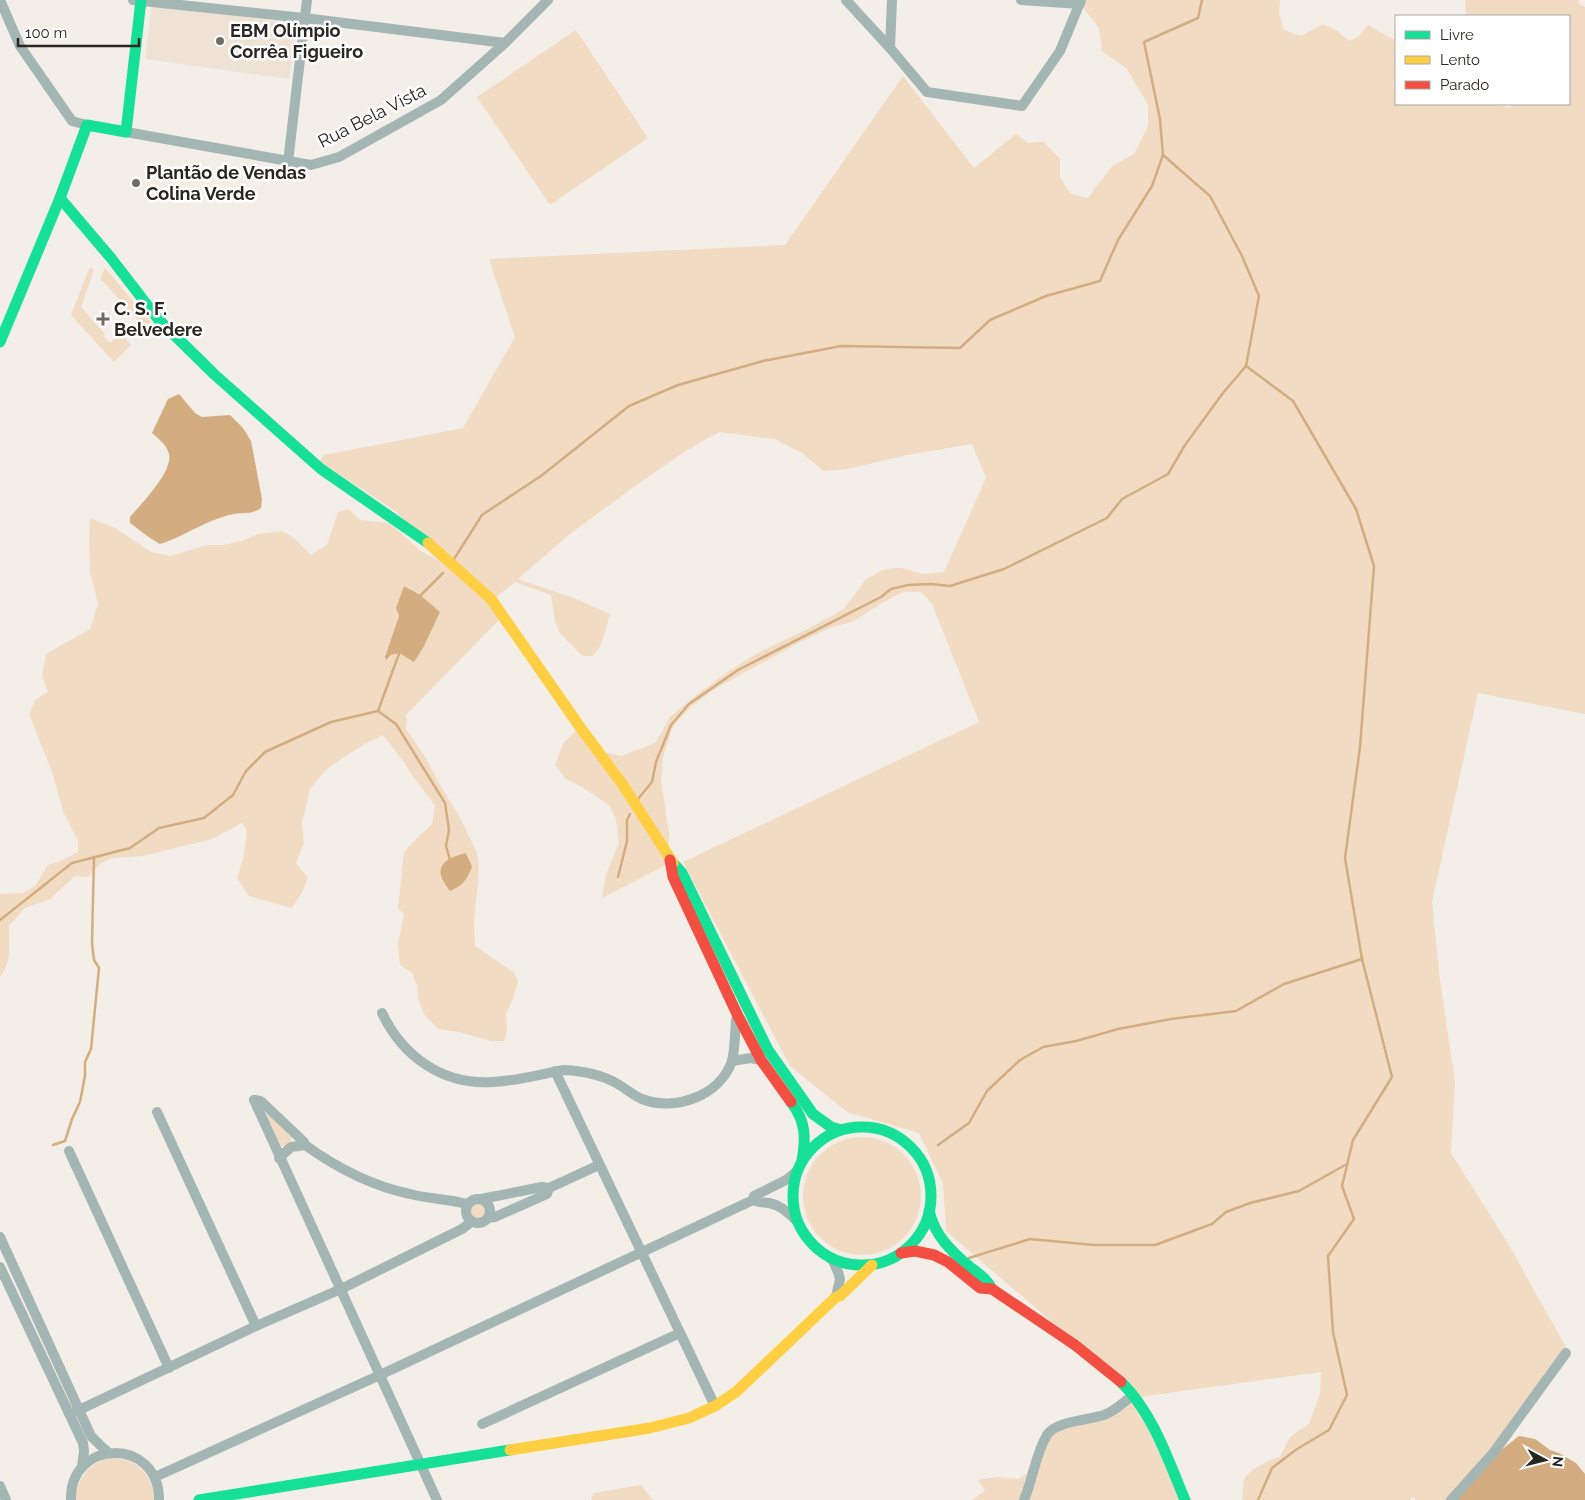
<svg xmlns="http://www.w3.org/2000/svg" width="1585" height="1500" font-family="Raleway,sans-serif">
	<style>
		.built { fill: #eee2d5 }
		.green { fill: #f1dbc3; fill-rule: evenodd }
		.water { fill: #d3ad80 }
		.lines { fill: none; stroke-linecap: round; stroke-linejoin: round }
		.stream { stroke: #d3ad80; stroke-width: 2.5 }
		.street { stroke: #a4b6b3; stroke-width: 10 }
		.fast { stroke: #16e098; stroke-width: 11 }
		.slow { stroke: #ffcf43; stroke-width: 11 }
		.jam { stroke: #f24e42; stroke-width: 11 }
		.poi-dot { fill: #706b66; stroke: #fefefe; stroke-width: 2 }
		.labels { text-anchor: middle; stroke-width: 5; stroke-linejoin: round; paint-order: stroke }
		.poi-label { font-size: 18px; font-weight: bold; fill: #292520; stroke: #fefefe; text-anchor: start }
		.street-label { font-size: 18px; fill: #292520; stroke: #fefefe }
	</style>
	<rect width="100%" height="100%" fill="#f4eee8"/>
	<!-- built -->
	<polygon class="built" points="152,4 296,24 289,79 145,59"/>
	<!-- green -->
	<g class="green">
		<path d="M1081 0H1280L1279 14 1284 30 1301 36 1323 24 1336 30 1349 41 1358 37 1368 25 1396 41V104H1492L1510 108 1512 104H1569V16H1466L1465 0H1579V4L1585 7V714L1478 693 1432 902 1440 980 1455 1082 1451 1153 1507 1242 1567 1349 1517 1419 1449 1500H1416L1413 1497 1410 1500H1242C1244 1494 1242 1486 1244 1480 1248 1470 1270 1459 1280 1457L1290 1437 1309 1424 1320 1394 1321 1372 1131 1398 1140 1412 1181 1500H972L985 1491 978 1480 997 1477 1018 1479 1031 1471 1047 1434 1084 1423 1108 1419 1119 1411 1134 1392 946 1231 943 1184 919 1133 847 1112 790 1066 683 862 979 722 932 604 921 592H903L885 601 852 622 832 627 800 642 713 690 690 708 679 719 672 729 663 758 661 780 669 833 668 864 602 898 606 874 619 843 616 819 609 805 579 785 566 779 555 765 563 744 577 729 603 752 621 756 648 746 656 742 670 717 700 692 729 671 756 654 810 628 844 609 866 579 883 570 895 568H902L923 574 944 572 986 478 972 444 907 455 848 469 823 471 802 453 775 439 719 432 684 452 638 484 570 534 518 579 574 598 610 614C605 628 604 645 593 656H582L559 632 555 621 551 595 515 582 489 603 501 618 405 716 407 719 406 729 427 760 436 778 459 816 477 853 479 870 474 923 475 946 513 972 518 981 514 996 506 1015 507 1031 504 1041H491L459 1032 438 1029 424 1014 418 999 417 986 412 973 400 965 398 945 404 914 398 908 404 852 418 837 432 824 435 806 412 775 404 762 383 735 365 744 341 759 327 769 310 789 302 823 304 843 296 863 308 878 302 892 292 908 249 896 237 878 243 859 247 830 242 823 212 839 143 856 111 858 101 863 88 877 75 876 50 899 25 908 9 926C9 943 12 963 0 977V894L23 893 35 886 48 865 63 860 78 852V841L63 811 53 775 29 714 36 699 48 692 42 676 46 654 90 629 98 604 90 572 89 538 90 518 115 528 151 552 171 556 207 545H223L242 541 258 534 282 531 294 538 311 555 327 545 338 512 349 509 360 520 389 523 421 551 439 561 425 548 397 512 320 462 324 455 463 428 515 337 489 259 785 245 903 76 974 168 1016 134 1028 143 1044 142 1060 159V177L1071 194 1088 198 1112 166 1134 154 1148 126V105L1127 69 1102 51 1099 28 1080 4ZM404 586 440 612 414 662 399 653 391 655 399 616 396 608Z"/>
		<polygon points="576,30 648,138 550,205 477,97"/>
		<polygon points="90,267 94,270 81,307 105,334 103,336 110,343 121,333 131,345 114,362 71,315"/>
		<polygon points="105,268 161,334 156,340 100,278"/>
		<polygon points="266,1114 269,1114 291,1136 291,1143 285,1147 280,1145"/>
		<circle cx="862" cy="1196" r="59"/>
		<circle cx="478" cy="1211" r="8"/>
		<path d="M110 1458C136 1457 153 1475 154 1500H76C76 1478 90 1463 110 1458Z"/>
		<polygon points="641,1485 653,1500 591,1500 594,1493"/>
	</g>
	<!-- water -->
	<g class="water">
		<path d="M179 394 195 413 202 417 230 415 243 428 251 441 262 499 261 508C250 515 246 512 234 514 207 519 186 536 160 544L150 538 130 523V517C141 504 173 472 169 454 167 445 159 439 152 433L168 399Z"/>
		<polygon points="404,586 420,595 440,612 424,646 414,662 399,653 391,655 386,660 385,657 399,616 396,608"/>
		<path d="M466 853 472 867C467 880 462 886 450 891 432 869 441 859 466 853Z"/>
		<polygon points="1519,1436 1535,1439 1550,1450 1559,1453 1576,1463 1585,1474 1585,1500 1453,1500 1491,1458"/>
	</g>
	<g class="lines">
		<!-- stream -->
		<g class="stream">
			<polyline points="1202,0 1198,18 1144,42 1160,119 1163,155 1210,196 1242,256 1259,296 1246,366 1293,401 1356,509 1374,566 1360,747 1345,858 1362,959 1392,1077 1353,1140 1342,1186 1354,1219 1328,1256 1333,1332 1347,1395 1329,1430 1297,1449 1272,1468 1258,1500"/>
			<polyline points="454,559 482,515 541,476 629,406 678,385 763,361 841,346 960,348 990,320 1046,296 1100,281 1118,240 1152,186 1163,155"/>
			<polyline points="419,597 443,573"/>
			<polyline points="378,711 396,724 445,803 449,830 446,846 450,860"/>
			<polyline points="638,799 652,782 656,762 671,725 689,704 738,670 881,597 891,589 908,585 931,584 950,586 1004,569 1107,518 1122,499 1168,474 1185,445 1223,393 1246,366"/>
			<polyline points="618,877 627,841 627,820 630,814"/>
			<polyline points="0,920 72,863 130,848 159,828 204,818 233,795 246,771 265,752 331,722 378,711 400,651"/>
			<polyline points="53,1145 65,1141 72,1119 80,1102 85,1076 85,1062 91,1049 99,968 94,960 92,943 94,857"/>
			<polyline points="938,1145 969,1123 987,1091 1020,1060 1043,1047 1076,1041 1118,1029 1171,1019 1236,1011 1284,984 1362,959"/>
			<polyline points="969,1258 1030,1239 1094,1245 1155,1245 1212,1224 1226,1212 1250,1203 1299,1191 1347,1164"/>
		</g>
		<!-- street -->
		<g class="street">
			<polyline points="0,0 20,46 72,121 87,125"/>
			<polyline points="133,0 304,18 505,43"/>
			<polyline points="846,0 890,48 927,92 1022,106 1060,51 1081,0"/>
			<polyline points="1021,0 1080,4"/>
			<polyline points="890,48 892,0"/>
			<polyline points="126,132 311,165 339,157 441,100 505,43 548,0"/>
			<polyline points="288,162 307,0"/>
			<path d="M382 1013C403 1057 443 1085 492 1082 516 1081 541 1074 564 1070 582 1071 600 1074 616 1083 625 1088 633 1095 642 1099 674 1112 720 1096 732 1061 735 1050 735 1032 736 1020L738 1016"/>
			<polyline points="732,1061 751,1058 761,1060"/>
			<polyline points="555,1071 715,1406"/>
			<polyline points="254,1100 437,1500"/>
			<path d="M254 1100 260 1101 263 1103 304 1142 305 1145C337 1168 372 1186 410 1194 429 1199 449 1199 467 1204"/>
			<polyline points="157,1112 256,1326"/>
			<polyline points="69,1151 169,1368"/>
			<polyline points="279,1158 291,1147 305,1145"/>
			<circle cx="478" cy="1211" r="12"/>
			<polyline points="481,1199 542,1187 549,1188"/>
			<path d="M753 1200C758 1203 763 1202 769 1203 781 1205 789 1214 798 1222"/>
			<polyline points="488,1218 495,1217 547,1194 549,1188 599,1165"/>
			<polyline points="0,1237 91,1436 102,1447 109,1453"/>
			<polyline points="832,1259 838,1272 840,1279 836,1297"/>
			<polyline points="0,1267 83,1443 84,1451 82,1467"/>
			<polyline points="69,1413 79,1410 256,1326 341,1289 462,1229 471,1222"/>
			<polyline points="482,1424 680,1333"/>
			<polyline points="155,1477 380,1375 753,1200 754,1196 786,1180 797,1171"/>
			<polyline points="0,1486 6,1500"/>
			<path d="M71 1500C69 1439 159 1436 159 1500"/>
			<path d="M1024 1500C1033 1479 1035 1455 1047 1435 1056 1421 1089 1420 1104 1415 1115 1411 1124 1402 1133 1395"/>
			<polyline points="1451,1500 1494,1452 1566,1353"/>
		</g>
		<!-- fast -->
		<g class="fast">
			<polyline points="60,198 111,258 158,319 215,375 321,469 428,543"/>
			<polyline points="0,342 60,198 87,125 126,132 141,0"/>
			<polyline points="673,863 682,873 768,1050 813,1114 831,1127 841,1130"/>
			<path d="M791 1102C806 1121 806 1138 802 1161"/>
			<circle cx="862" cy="1196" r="69"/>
			<path d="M929 1211C935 1236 951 1251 970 1267 979 1274 987 1279 992 1289"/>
			<path d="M1121 1382C1153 1413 1168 1460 1185 1500"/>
			<polyline points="199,1500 510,1450"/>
		</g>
		<!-- slow -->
		<g class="slow">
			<polyline points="428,543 491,599 580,727 623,785 673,863"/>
			<polyline points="510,1450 650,1428 689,1418 715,1406 736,1392 836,1297 840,1296 872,1265"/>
		</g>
		<!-- jam -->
		<g class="jam">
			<polyline points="670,860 673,877 738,1016 761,1060 791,1102"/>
			<polyline points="901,1253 915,1251 934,1255 948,1262 980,1288 992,1289 1075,1345 1121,1382"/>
		</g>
	</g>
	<!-- markers -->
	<g class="poi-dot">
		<circle cx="220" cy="41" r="5"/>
		<circle cx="136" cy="183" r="5"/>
		<path d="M100.5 311.5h5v5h5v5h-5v5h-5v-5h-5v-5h5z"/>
	</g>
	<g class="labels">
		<!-- poi labels -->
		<g class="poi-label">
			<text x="230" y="37">EBM Olímpio<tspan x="230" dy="21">Corrêa Figueiro</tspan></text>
			<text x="146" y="179">Plantão de Vendas<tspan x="146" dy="21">Colina Verde</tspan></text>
			<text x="114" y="315">C. S. F.<tspan x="114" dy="21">Belvedere</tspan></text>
		</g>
		<!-- street labels -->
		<g class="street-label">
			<text transform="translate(372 116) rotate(-27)" y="6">Rua Bela Vista</text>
		</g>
	</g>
	<!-- legend -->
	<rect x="1395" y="15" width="175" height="90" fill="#fefefe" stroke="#a9a7a5"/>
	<rect x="1405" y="31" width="25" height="8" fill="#16e098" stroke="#a9a7a5"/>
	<text x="1440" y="40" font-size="15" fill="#292520">Livre</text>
	<rect x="1405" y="56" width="25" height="8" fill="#ffcf43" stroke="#a9a7a5"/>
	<text x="1440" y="65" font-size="15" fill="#292520">Lento</text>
	<rect x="1405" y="81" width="25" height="8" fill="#f24e42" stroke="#a9a7a5"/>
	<text x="1440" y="90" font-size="15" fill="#292520">Parado</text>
	<!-- north arrow -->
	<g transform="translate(1545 1460) rotate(97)" stroke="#fefefe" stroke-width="4" paint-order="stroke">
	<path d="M0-4L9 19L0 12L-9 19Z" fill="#292520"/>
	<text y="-8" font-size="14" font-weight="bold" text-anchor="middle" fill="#292520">N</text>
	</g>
	<!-- scale -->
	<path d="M18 38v8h121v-8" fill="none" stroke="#292520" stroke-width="2.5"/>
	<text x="25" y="38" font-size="15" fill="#292520" stroke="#fefefe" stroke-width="4" paint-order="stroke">100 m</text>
</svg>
